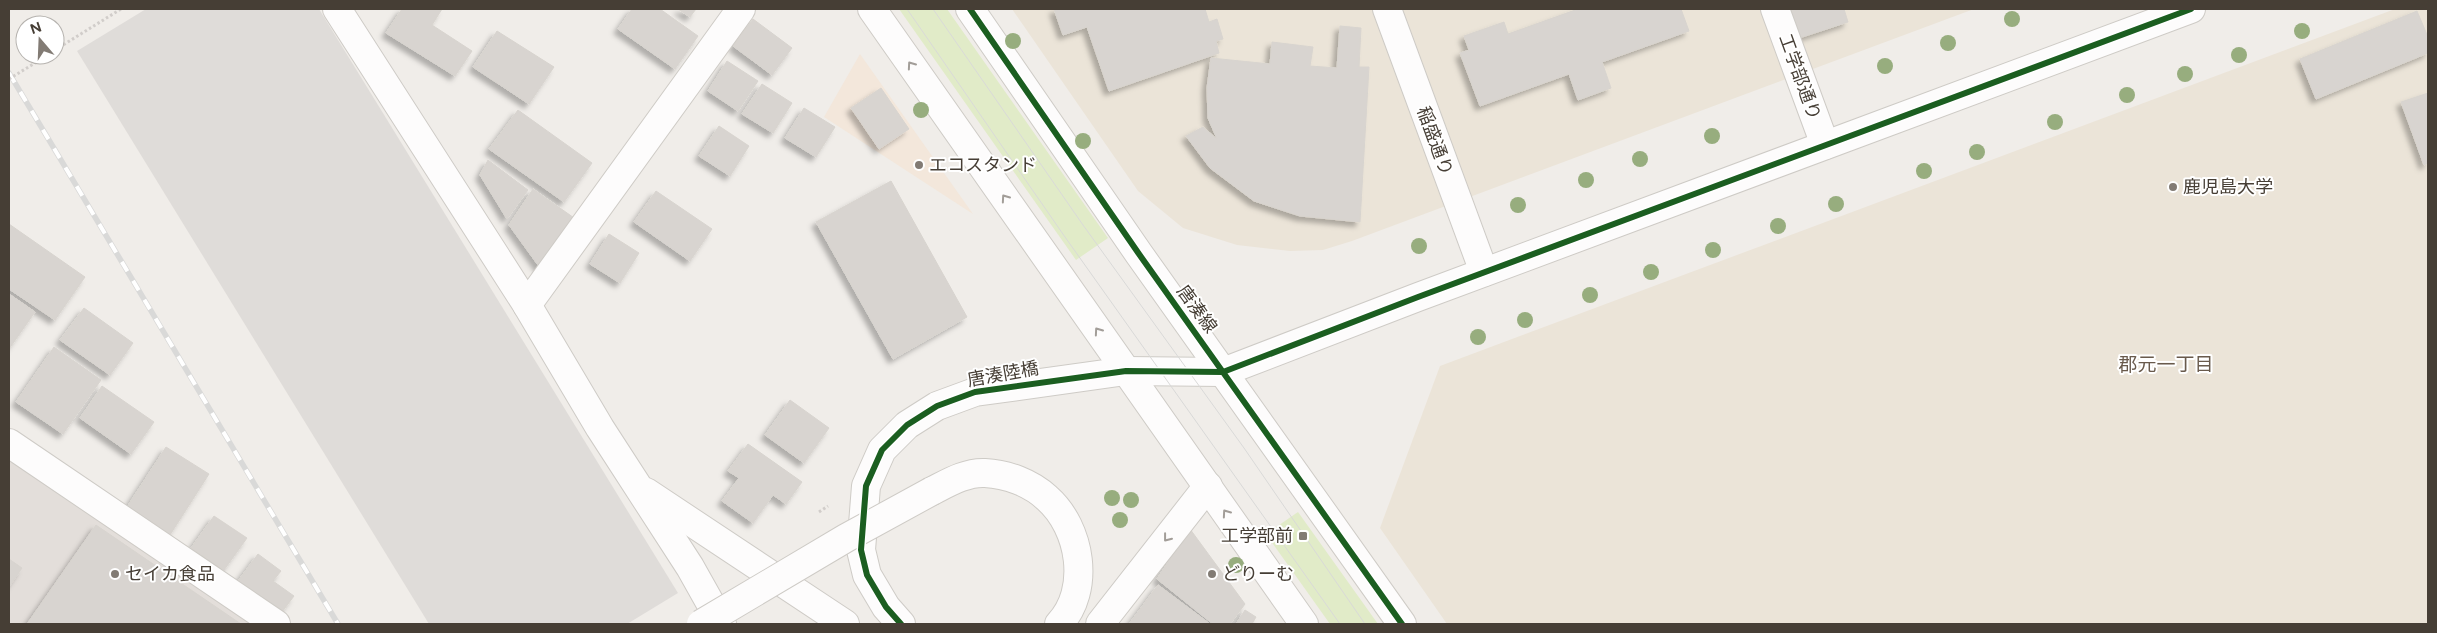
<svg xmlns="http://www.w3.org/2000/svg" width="2437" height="633" font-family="Figtree,'Noto Sans JP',sans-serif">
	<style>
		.commercial { fill: #f3e7db }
		.industrial { fill: #e3deda }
		.education { fill: #ebe4d8 }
		.green { fill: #e1ebc8 }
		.parking { fill: #dfdcd9 }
		.building { fill: #d8d4d0; stroke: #d8d4cf; filter: url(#shadow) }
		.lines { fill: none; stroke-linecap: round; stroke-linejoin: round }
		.minor-casing { stroke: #cecbc6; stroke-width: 30 }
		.path { stroke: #d1cdca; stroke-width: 3; stroke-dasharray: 2.5 2.5; stroke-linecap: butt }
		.minor { stroke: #fdfcfc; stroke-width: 28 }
		.tram { stroke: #d9d9d8; stroke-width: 1 }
		.rail-casing { stroke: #d9d9d8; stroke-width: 5.5 }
		.rail { stroke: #fff; stroke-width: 4; stroke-dasharray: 11; stroke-linecap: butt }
		.minor-bridge-casing { stroke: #cecbc6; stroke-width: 30; stroke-linecap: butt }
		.path-bridge { stroke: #d1cdca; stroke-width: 3; stroke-dasharray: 2.5 2.5; stroke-linecap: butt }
		.minor-bridge { stroke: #fdfcfc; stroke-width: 28 }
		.cycleway-casing { stroke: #fff; stroke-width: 9 }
		.cycleway { stroke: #1b5e20; stroke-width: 6 }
		.tree { fill: #97ad7e }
		.oneway { stroke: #a29d98 }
		.poi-dot { fill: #827b74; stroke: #fff; stroke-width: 2 }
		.labels { text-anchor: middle; stroke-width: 4; stroke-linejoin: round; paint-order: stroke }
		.street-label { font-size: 18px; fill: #463e35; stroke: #fff }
		.poi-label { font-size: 18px; fill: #463e35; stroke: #fff; text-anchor: start }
		.neighbourhood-label { font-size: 19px; fill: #695a4c; stroke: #fff }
	</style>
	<defs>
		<filter id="shadow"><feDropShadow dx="-4.5" dy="4.5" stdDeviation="2.5" flood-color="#0004"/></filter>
	</defs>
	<rect width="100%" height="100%" fill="#f0ede9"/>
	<!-- commercial -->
	<polygon class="commercial" points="860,54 973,214 824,117"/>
	<!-- industrial -->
	<polygon class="industrial" points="9,449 265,624 9,624"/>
	<!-- education -->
	<g class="education">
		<polygon points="1012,9 1974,9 1352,241 1323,250 1290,251 1237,245 1183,228 1138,191"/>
		<polygon points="2395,9 2428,9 2428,624 1447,624 1380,528 1440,366"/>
	</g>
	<!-- green -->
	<g class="green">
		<polygon points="899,9 947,9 1108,238 1076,260"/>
		<polygon points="1298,512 1378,624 1330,624 1266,534"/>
	</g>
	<!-- parking -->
	<polygon class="parking" points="146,9 319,9 678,593 627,624 429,624 77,51"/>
	<!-- building -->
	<g class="building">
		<polygon points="402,9 442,9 432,25 472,51 455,76 386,33"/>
		<polygon points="632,9 660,9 698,36 675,69 618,29"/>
		<polygon points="678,9 696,9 690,17"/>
		<polygon points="1054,9 1205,9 1209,22 1217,19 1223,39 1216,41 1219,53 1109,91 1087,27 1063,35"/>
		<polygon points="1578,9 1681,9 1689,31 1602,62 1611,88 1578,100 1569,74 1480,106 1460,53 1469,50 1464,36 1504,22 1508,34"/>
		<polygon points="1780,9 1844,9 1848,22 1790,41"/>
		<polygon points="2417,11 2428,37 2428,53 2316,99 2300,59"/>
		<polygon points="753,19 792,48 772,75 733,46"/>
		<polygon points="1340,26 1361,28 1359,67 1369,67 1360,222 1300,216 1254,201 1210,168 1186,136 1203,127 1217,139 1208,118 1207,88 1211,58 1270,64 1272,42 1313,47 1310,66 1337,68"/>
		<polygon points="497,31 554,67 529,104 473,67"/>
		<polygon points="727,61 758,81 738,111 708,91"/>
		<polygon points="762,84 792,103 773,133 742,114"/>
		<polygon points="881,88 909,129 879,149 851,108"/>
		<polygon points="2428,93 2428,163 2424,165 2401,102"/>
		<polygon points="804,108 835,127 816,157 785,138"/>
		<polygon points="518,110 592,163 564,202 489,149"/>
		<polygon points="719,126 749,146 730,176 699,156"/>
		<polygon points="488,160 528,190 507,219 480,175"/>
		<polygon points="891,181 967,317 893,359 816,222"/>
		<polygon points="533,189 577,220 543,272 509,225"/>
		<polygon points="656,191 712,229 690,261 634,222"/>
		<polygon points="9,224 85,277 55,320 9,289"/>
		<polygon points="609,234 639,253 620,283 590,264"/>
		<polygon points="9,294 35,312 9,349"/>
		<polygon points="84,308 133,343 110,375 60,340"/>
		<polygon points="54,347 101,380 63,434 16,402"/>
		<polygon points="102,386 154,422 131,454 80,418"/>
		<polygon points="790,400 829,428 804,463 765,435"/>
		<polygon points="748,444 802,482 786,504 773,495 753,523 722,501 739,478 728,471"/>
		<polygon points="166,447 209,474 168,538 125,510"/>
		<polygon points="214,516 247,538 224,570 191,548"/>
		<polygon points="96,525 241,624 27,624"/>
		<polygon points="1190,529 1245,604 1230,624 1213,624 1157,579"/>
		<polygon points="258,554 281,571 273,581 294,596 279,616 235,585"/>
		<polygon points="9,559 22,568 9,587"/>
		<polygon points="1158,585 1210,624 1129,624"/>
		<polygon points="1245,610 1256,617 1252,624 1236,624"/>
	</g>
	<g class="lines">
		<!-- minor casing -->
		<g class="minor-casing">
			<g id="minor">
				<polyline points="337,9 527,305 600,428 690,567 722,624"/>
				<polyline points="872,9 1304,624"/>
				<polyline points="970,9 1139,254 1402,624"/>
				<polyline points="1387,9 1484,272"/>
				<polyline points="1775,9 1825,145"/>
				<polyline points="527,305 741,9"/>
				<polyline points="9,443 276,624"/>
				<path d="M932 491C948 483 966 472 985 473 1007 474 1031 483 1047 498 1081 528 1091 590 1059 624"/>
				<polyline points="646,492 845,624"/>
				<polyline points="901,624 886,607 867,575 861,550 866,486 882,450 907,425 937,406 975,392 1126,371 1223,372 1418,297 2191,9"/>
				<polyline points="1100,624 1208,486"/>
			</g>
		</g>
		<!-- path -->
		<g class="path">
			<polyline points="55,50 121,9"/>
			<polyline points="819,512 828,506"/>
		</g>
		<!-- minor -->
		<use href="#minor" class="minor"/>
		<!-- tram -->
		<g class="tram">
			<polyline points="907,9 1065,237 1340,624"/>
			<polyline points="933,9 1083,225 1244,448 1365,624"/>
		</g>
		<!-- rail casing -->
		<g class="rail-casing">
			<polyline id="rail" points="9,73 338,624"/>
		</g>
		<!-- rail -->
		<use href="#rail" class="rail"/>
		<!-- minor-bridge casing -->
		<g class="minor-bridge-casing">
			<polyline id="minor-bridge" points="701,624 846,538 932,491"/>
		</g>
		<!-- path-bridge -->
		<polyline class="path-bridge" points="9,79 48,55"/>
		<!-- minor-bridge -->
		<use href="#minor-bridge" class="minor-bridge"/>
		<!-- cycleway casing -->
		<g class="cycleway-casing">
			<g id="cycleway">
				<polyline points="970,9 1139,254 1402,624"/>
				<polyline points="901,624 886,607 867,575 861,550 866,486 882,450 907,425 937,406 975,392 1126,371 1223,372 1418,297 2191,9"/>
			</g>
		</g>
		<!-- cycleway -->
		<use href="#cycleway" class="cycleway"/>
	</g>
	<!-- trees -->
	<g class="tree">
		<circle cx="2012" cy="19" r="8"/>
		<circle cx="2302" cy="31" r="8"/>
		<circle cx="1013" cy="41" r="8"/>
		<circle cx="1948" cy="43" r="8"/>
		<circle cx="2239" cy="55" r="8"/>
		<circle cx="1885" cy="66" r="8"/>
		<circle cx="2185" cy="74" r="8"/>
		<circle cx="2127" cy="95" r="8"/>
		<circle cx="921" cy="110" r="8"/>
		<circle cx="2055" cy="122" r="8"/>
		<circle cx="1712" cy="136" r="8"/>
		<circle cx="1083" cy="141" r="8"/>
		<circle cx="1977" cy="152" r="8"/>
		<circle cx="1640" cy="159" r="8"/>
		<circle cx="1924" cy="171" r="8"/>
		<circle cx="1586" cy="180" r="8"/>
		<circle cx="1836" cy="204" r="8"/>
		<circle cx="1518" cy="205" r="8"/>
		<circle cx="1778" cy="226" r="8"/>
		<circle cx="1419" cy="246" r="8"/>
		<circle cx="1713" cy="250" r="8"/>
		<circle cx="1651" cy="272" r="8"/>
		<circle cx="1590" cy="295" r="8"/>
		<circle cx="1525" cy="320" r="8"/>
		<circle cx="1478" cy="337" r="8"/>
		<circle cx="1112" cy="498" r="8"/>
		<circle cx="1131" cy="500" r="8"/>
		<circle cx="1120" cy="520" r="8"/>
		<circle cx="1236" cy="565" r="8"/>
	</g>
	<!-- one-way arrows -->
	<defs><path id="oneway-chevron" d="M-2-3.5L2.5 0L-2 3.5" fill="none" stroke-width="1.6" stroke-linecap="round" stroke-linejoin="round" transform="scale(1.25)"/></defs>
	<g class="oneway">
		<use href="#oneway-chevron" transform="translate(911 65) rotate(-125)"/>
		<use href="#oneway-chevron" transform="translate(1005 198) rotate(-125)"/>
		<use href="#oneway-chevron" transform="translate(1098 331) rotate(-125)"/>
		<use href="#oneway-chevron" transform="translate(1226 513) rotate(-125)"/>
		<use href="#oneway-chevron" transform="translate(1167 538) rotate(128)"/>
	</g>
	<!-- markers -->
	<g class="poi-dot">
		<circle cx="919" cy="165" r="5"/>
		<circle cx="2173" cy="187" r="5"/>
		<rect x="1298" y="531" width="10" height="10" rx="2.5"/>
		<circle cx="115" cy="574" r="5"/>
		<circle cx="1212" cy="574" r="5"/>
	</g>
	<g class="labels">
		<!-- street labels -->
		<g class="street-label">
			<text transform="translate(1800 77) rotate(70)" y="6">工学部通り</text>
			<text transform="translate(1435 141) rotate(70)" y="6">稲盛通り</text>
			<text transform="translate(1197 309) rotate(54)" y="6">唐湊線</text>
			<text transform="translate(1003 374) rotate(-10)" y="6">唐湊陸橋</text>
		</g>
		<!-- poi labels -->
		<g class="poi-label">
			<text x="929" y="171">エコスタンド</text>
			<text x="2183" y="193">鹿児島大学</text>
			<text x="1293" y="542" text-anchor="end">工学部前</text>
			<text x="125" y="580">セイカ食品</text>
			<text x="1222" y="580">どりーむ</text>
		</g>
		<!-- neighbourhood labels -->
		<g class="neighbourhood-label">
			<text x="2166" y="371">郡元一丁目</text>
		</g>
	</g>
	<!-- border -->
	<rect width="2437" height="633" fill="none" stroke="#463e35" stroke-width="20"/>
	<!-- north arrow -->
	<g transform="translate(40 40) rotate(341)"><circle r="24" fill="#ffffff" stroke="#b5b2ae"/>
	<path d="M0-4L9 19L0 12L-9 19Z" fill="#827b74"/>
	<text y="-8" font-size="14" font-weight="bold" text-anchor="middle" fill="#463e35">N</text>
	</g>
</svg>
